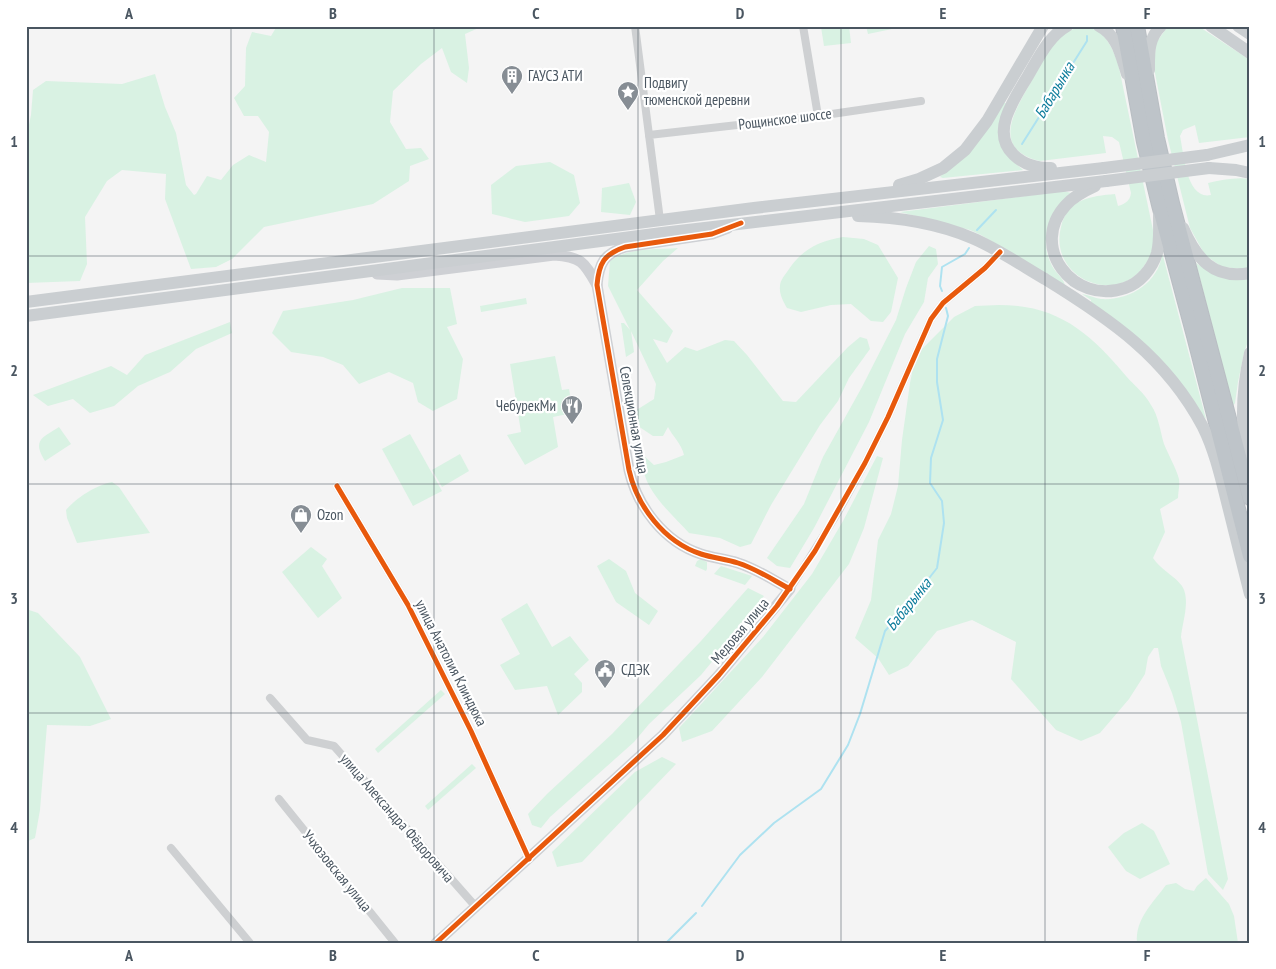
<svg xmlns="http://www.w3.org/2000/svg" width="1276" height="969" font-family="'PT Sans Narrow',sans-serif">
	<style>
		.green { fill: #d9f2e3 }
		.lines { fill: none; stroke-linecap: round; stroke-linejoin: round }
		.stream { stroke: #aee2f0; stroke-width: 2 }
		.highway-casing { stroke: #b9bec3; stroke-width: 16 }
		.street { stroke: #ced0d2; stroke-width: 8 }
		.secondary { stroke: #ced0d4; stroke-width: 11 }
		.primary { stroke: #caced1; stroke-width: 12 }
		.highway { stroke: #bec4c9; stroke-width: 14 }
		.primary-bridge { stroke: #caced1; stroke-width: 12 }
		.cycleway-casing { stroke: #fff; stroke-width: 8 }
		.cycleway { stroke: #e8590c; stroke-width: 5 }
		.grid { fill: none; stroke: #4a5661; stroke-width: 1; stroke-opacity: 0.55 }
		.labels { text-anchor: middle; stroke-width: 4.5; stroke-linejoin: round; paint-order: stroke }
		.poi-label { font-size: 15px; fill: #4a5661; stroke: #fff; text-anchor: start }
		.street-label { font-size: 15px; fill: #4a5661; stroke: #fff }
		.water-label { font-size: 16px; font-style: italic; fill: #0c7c9b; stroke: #fff }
		.neatline { fill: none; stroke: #4a5661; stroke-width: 2 }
		.grid-label { font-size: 16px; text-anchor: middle; font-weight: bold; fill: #4a5661 }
	</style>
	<rect width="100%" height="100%" fill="#f4f4f4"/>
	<!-- green -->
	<g class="green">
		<polygon points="277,26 483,26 465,34 469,68 467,83 451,72 442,48 421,64 393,91 390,122 406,149 421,148 429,159 410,166 409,181 373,204 264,227 232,259 216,267 191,269 165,199 166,174 122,170 107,181 85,217 87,264 80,281 26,283 26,139 31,115 33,90 46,81 122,84 155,74 165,107 176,133 186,185 194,195 196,194 207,176 221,180 233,165 249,155 266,162 269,132 258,116 244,116 234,98 245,86 246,48 252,32 271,36"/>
		<polygon points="818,26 849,26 851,43 824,46 821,27"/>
		<polygon points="866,26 891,26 892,29 868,34"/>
		<path d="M1171 26H1198L1250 60V137L1199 143 1195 125 1183 130 1180 136C1184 154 1186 200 1211 195L1208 183C1221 180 1236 177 1250 179V268L1243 269 1222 267 1205 255 1190 228 1168 140 1154 68 1156 43 1166 29Z"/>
		<path d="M1081 27C1104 27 1111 45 1118 63L1153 230C1153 237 1154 246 1152 253 1151 257 1148 260 1146 263 1119 308 1048 279 1061 227 1067 199 1091 196 1115 194L1118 206C1125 204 1130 201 1131 193L1119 142 1112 137 1103 136 1106 153 1040 161C990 149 1015 110 1031 82 1043 61 1055 31 1081 27Z"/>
		<polygon points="1004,103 1006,103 1003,111 1014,162 1023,170 943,178 940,177"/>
		<polygon points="550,162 574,175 580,203 569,216 525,222 492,214 491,185 516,166"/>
		<polygon points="629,183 636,202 630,215 601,212 602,188"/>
		<path d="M1064 191 1071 193C1049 211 1038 239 1052 266 1056 273 1063 278 1065 285L981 235 970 230 900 212Z"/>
		<path d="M843 237 864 239 878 245 898 278 891 312 883 322 871 321 851 304 831 305 801 312 787 308C783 301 779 294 780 286 780 281 784 276 787 272 801 250 818 241 843 237Z"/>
		<polygon points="929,246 936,249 938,264 928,278 924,302 905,334 869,422 814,528 790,568 777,566 767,558 804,504 823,457 862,387 896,320 906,288 916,262"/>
		<path d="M678 248 663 261 637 290 673 331 667 343 653 339 667 363 685 347 697 351 725 340 734 341 747 355 783 401 796 402 848 347 860 337 867 339 870 349 849 378 838 401 820 425 771 505 751 544 740 547 720 538 689 533C670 512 638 486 643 455L654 465 666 462 684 455C681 443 673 437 668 427L663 436H653L638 426 635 411 654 399 656 384 631 331 634 352 626 357 621 323H624L630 330 608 286 610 261C629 247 655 250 678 248Z"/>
		<path d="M1162 255 1163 256 1206 419 1091 302V300L1082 294C1088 295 1095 298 1101 299 1129 301 1158 283 1162 255Z"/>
		<polygon points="1196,263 1213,274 1250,279 1250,335 1244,353 1238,382 1235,403 1233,406"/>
		<polygon points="402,288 450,288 457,324 447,327 463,359 457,399 433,411 418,402 413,383 389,372 359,384 343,365 323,357 291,352 272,333 283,311 353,300"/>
		<polygon points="526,298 527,304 481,312 480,306"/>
		<path d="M999 305C1058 305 1090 333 1126 376 1134 385 1145 394 1151 405 1159 417 1160 431 1164 444 1169 456 1176 468 1179 479 1180 485 1178 493 1178 498L1160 509 1165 532 1153 558C1161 570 1175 576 1182 586 1191 600 1182 623 1181 637L1228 879 1223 890 1208 874 1181 722 1172 693 1161 666 1158 648H1154L1148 657 1145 674 1129 699 1100 733 1081 741 1056 730 1011 679 1016 642 972 620 937 631 908 666 889 675 878 658 855 638 871 600 878 540 891 514 898 486 902 440 910 383 914 363 922 349 954 317 975 306Z"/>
		<polygon points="230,322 232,333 196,349 170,372 138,386 114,406 90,413 73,399 48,406 33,395 111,366 127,375 145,355"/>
		<polygon points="555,356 562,390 569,389 573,413 553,417 558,447 525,465 507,435 521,432 510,364"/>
		<path d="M59 427 71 444 45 461C32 440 42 438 59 427Z"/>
		<polygon points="410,434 442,491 413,506 382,449"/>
		<polygon points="460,454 469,471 442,487 432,470"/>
		<polygon points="877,456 883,458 864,528 849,564 762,677 712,731 682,742 679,728 763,637 812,574 843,521"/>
		<path d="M112 482 119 487 150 533 77 543 67 518 66 510C76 498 96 485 112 482Z"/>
		<polygon points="311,547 327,559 322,566 342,598 318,618 282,572"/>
		<polygon points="609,559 626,571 635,593 658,611 649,625 616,602 597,566"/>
		<polygon points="701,559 707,562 707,569 706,571 695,566 697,561"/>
		<polygon points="721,566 752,576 745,585 714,574"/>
		<polygon points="748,588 764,596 729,641 701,675 649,724 634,742 550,817 541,828 532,825 528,814 547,794 612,734 701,641"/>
		<polygon points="527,603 552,647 570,636 589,660 574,674 582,683 582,692 558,715 547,686 515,690 500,665 520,654 501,619"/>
		<polygon points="26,609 38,613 80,657 111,719 90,726 47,725 40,810 35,838 26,842"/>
		<polygon points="441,690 445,694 378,753 375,749"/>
		<polygon points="662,757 676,764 582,862 557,867 552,852 635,772"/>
		<polygon points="472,764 476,768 428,810 425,806"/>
		<polygon points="1142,823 1154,831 1170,864 1140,879 1126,871 1108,847 1124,833"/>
		<path d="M1206 878 1229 904 1234 916 1238 943H1137C1135 919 1153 903 1166 885L1176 883 1185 889 1194 891 1197 886Z"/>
	</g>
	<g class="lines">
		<!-- stream -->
		<g class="stream">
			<polyline points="1022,144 1087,41 1087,36"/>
			<polyline points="977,230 996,210"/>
			<polyline points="942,291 940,286 942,267 965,254 969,248"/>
			<polyline points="702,906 740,855 774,823 821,789 848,745 860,714 885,631 912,600 937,568 944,523 942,501 930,483 931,458 943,420 937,382 937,359 948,316 946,308"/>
			<polyline points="666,943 696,913"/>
		</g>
		<!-- highway casing -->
		<g class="highway-casing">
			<g id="highway">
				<polyline points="1123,26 1144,142 1159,205 1194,336 1250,556"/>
				<polyline points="1137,26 1157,138 1172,203 1250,498"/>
			</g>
		</g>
		<!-- street -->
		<g class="street">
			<polyline points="635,26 649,135"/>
			<polyline points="803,26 818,116"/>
			<polyline points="660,220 649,135 818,116 921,101"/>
			<polyline points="337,486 408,605 471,731 529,859"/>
			<polyline points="790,589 837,514 865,463 888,417 931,319 943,303 985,268 1000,252"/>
			<polyline points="270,698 307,740 334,746 476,907"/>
			<polyline points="279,799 395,943"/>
			<polyline points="171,848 250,943"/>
		</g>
		<!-- secondary -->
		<g class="secondary">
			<path d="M377 274 397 275 554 255C582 257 584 262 597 285"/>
			<path d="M436 943 663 735 719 675 790 589C773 580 757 569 738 563 726 559 713 558 701 554 664 542 637 506 629 470L597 285C599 263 604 254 625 247L712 234 728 228"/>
		</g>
		<!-- primary -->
		<g class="primary">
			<path d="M1099 26C1118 36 1121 56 1127 74"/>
			<polyline points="1211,26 1250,53"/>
			<polyline points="1238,26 1250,34"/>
			<path d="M1149 70C1149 53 1148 39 1161 26"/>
			<polyline points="1207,155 1250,145"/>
			<path d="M1051 168C1022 168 996 150 1006 118 1011 102 1021 88 1029 74 1039 57 1049 36 1067 26"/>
			<polyline points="1209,168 1236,170 1250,173"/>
			<polyline points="899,185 919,179 943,168 965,150 987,121 1043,26"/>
			<path d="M1095 186C1084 191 1074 196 1066 205 1028 246 1073 306 1125 288 1140 283 1152 269 1157 253 1160 241 1159 228 1159 215"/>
			<path d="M858 216C896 217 937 223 972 238 998 249 1021 265 1045 279 1110 319 1166 357 1203 427 1214 449 1220 474 1226 498 1234 530 1242 562 1250 594"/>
			<path d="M1183 228C1196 258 1213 280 1250 273"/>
			<polyline points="26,302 754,208 1104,168"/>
			<polyline points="26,316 662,233 1106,181"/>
			<path d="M1250 353C1241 393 1240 432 1250 472"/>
		</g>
		<!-- highway -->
		<use href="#highway" class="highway"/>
		<!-- primary-bridge -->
		<g class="primary-bridge">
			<polyline points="1104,168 1207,155"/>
			<polyline points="1106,181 1209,168"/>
		</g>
		<!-- cycleway casing -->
		<g class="cycleway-casing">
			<g id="cycleway">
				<path d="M741 223 712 234 625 247C604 254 599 263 597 285L629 470C637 506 664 542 701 554 713 558 726 559 738 563 757 569 773 580 790 589"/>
				<polyline points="337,486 408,605 471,731 529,859"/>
				<polyline points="436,943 663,735 719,675 777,606 815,551 865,463 888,417 931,319 943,303 985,268 1000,252"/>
			</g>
		</g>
		<!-- cycleway -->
		<use href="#cycleway" class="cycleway"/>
	</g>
	<!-- grid -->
	<path class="grid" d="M231 26V943M434 26V943M638 26V943M841 26V943M1045 26V943M26 256H1250M26 484H1250M26 713H1250"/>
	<!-- icons -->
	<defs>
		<g id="building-pin" transform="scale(1.125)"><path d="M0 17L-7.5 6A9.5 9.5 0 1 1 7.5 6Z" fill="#868d94" stroke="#fff"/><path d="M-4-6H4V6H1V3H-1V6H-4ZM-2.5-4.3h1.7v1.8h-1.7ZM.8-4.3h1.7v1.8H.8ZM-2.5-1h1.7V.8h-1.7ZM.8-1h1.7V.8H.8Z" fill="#fff"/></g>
		<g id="sight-pin" transform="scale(1.125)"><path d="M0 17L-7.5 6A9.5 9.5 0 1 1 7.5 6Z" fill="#868d94" stroke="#fff"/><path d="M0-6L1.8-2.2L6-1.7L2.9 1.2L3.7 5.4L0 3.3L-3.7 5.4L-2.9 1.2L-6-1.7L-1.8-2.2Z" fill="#fff"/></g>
		<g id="restaurant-pin" transform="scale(1.125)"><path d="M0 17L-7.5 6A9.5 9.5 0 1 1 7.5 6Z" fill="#868d94" stroke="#fff"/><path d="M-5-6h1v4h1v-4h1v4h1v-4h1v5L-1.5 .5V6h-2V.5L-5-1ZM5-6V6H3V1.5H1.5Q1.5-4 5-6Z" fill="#fff"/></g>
		<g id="shop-pin" transform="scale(1.125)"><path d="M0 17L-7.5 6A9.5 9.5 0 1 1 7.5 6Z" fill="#868d94" stroke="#fff"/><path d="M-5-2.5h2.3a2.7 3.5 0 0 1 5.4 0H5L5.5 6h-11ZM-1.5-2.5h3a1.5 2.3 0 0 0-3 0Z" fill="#fff"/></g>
		<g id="civic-pin" transform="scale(1.125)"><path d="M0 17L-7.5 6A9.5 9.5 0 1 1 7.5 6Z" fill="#868d94" stroke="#fff"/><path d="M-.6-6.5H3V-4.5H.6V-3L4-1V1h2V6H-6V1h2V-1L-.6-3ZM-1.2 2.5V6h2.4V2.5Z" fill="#fff"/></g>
	</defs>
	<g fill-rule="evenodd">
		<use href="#building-pin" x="512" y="76"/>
		<use href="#sight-pin" x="628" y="92"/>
		<use href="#restaurant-pin" x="572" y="406"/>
		<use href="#shop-pin" x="301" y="515"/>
		<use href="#civic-pin" x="605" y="670"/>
	</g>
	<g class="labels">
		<!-- poi labels -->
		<g class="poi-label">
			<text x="528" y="81">ГАУСЗ АТИ</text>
			<text x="644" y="88">Подвигу<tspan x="644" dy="17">тюменской деревни</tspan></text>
			<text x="556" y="411" text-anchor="end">ЧебурекМи</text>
			<text x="317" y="520">Ozon</text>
			<text x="621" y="675">СДЭК</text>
		</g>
		<!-- street labels -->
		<g class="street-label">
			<text transform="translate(785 119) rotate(-7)" y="5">Рощинское шоссе</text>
			<text transform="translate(634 420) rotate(80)" y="5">Селекционная улица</text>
			<text transform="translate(740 631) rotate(-50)" y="5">Медовая улица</text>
			<text transform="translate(451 663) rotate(63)" y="5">улица Анатолия Клиндюка</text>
			<text transform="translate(397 818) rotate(49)" y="5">улица Александра Фёдоровича</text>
			<text transform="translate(337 871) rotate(51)" y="5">Учхозовская улица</text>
		</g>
		<!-- water labels -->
		<g class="water-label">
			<text transform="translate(1054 90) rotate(-59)" y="6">Бабарынка</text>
			<text transform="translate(908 604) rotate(-51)" y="6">Бабарынка</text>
		</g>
	</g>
	<!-- border -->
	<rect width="1276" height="969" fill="none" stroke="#ffffff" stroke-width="55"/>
	<rect x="28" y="28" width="1220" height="914" class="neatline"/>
	<g class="grid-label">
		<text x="129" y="19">A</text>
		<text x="333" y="19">B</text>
		<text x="536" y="19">C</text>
		<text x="740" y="19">D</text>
		<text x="943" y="19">E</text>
		<text x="1147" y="19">F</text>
		<text x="14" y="147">1</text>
		<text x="1262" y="147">1</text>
		<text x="14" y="376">2</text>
		<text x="1262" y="376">2</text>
		<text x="14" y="604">3</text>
		<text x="1262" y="604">3</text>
		<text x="14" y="833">4</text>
		<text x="1262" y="833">4</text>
		<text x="129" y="961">A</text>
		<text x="333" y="961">B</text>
		<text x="536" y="961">C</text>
		<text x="740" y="961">D</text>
		<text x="943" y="961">E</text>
		<text x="1147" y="961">F</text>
	</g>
</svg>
